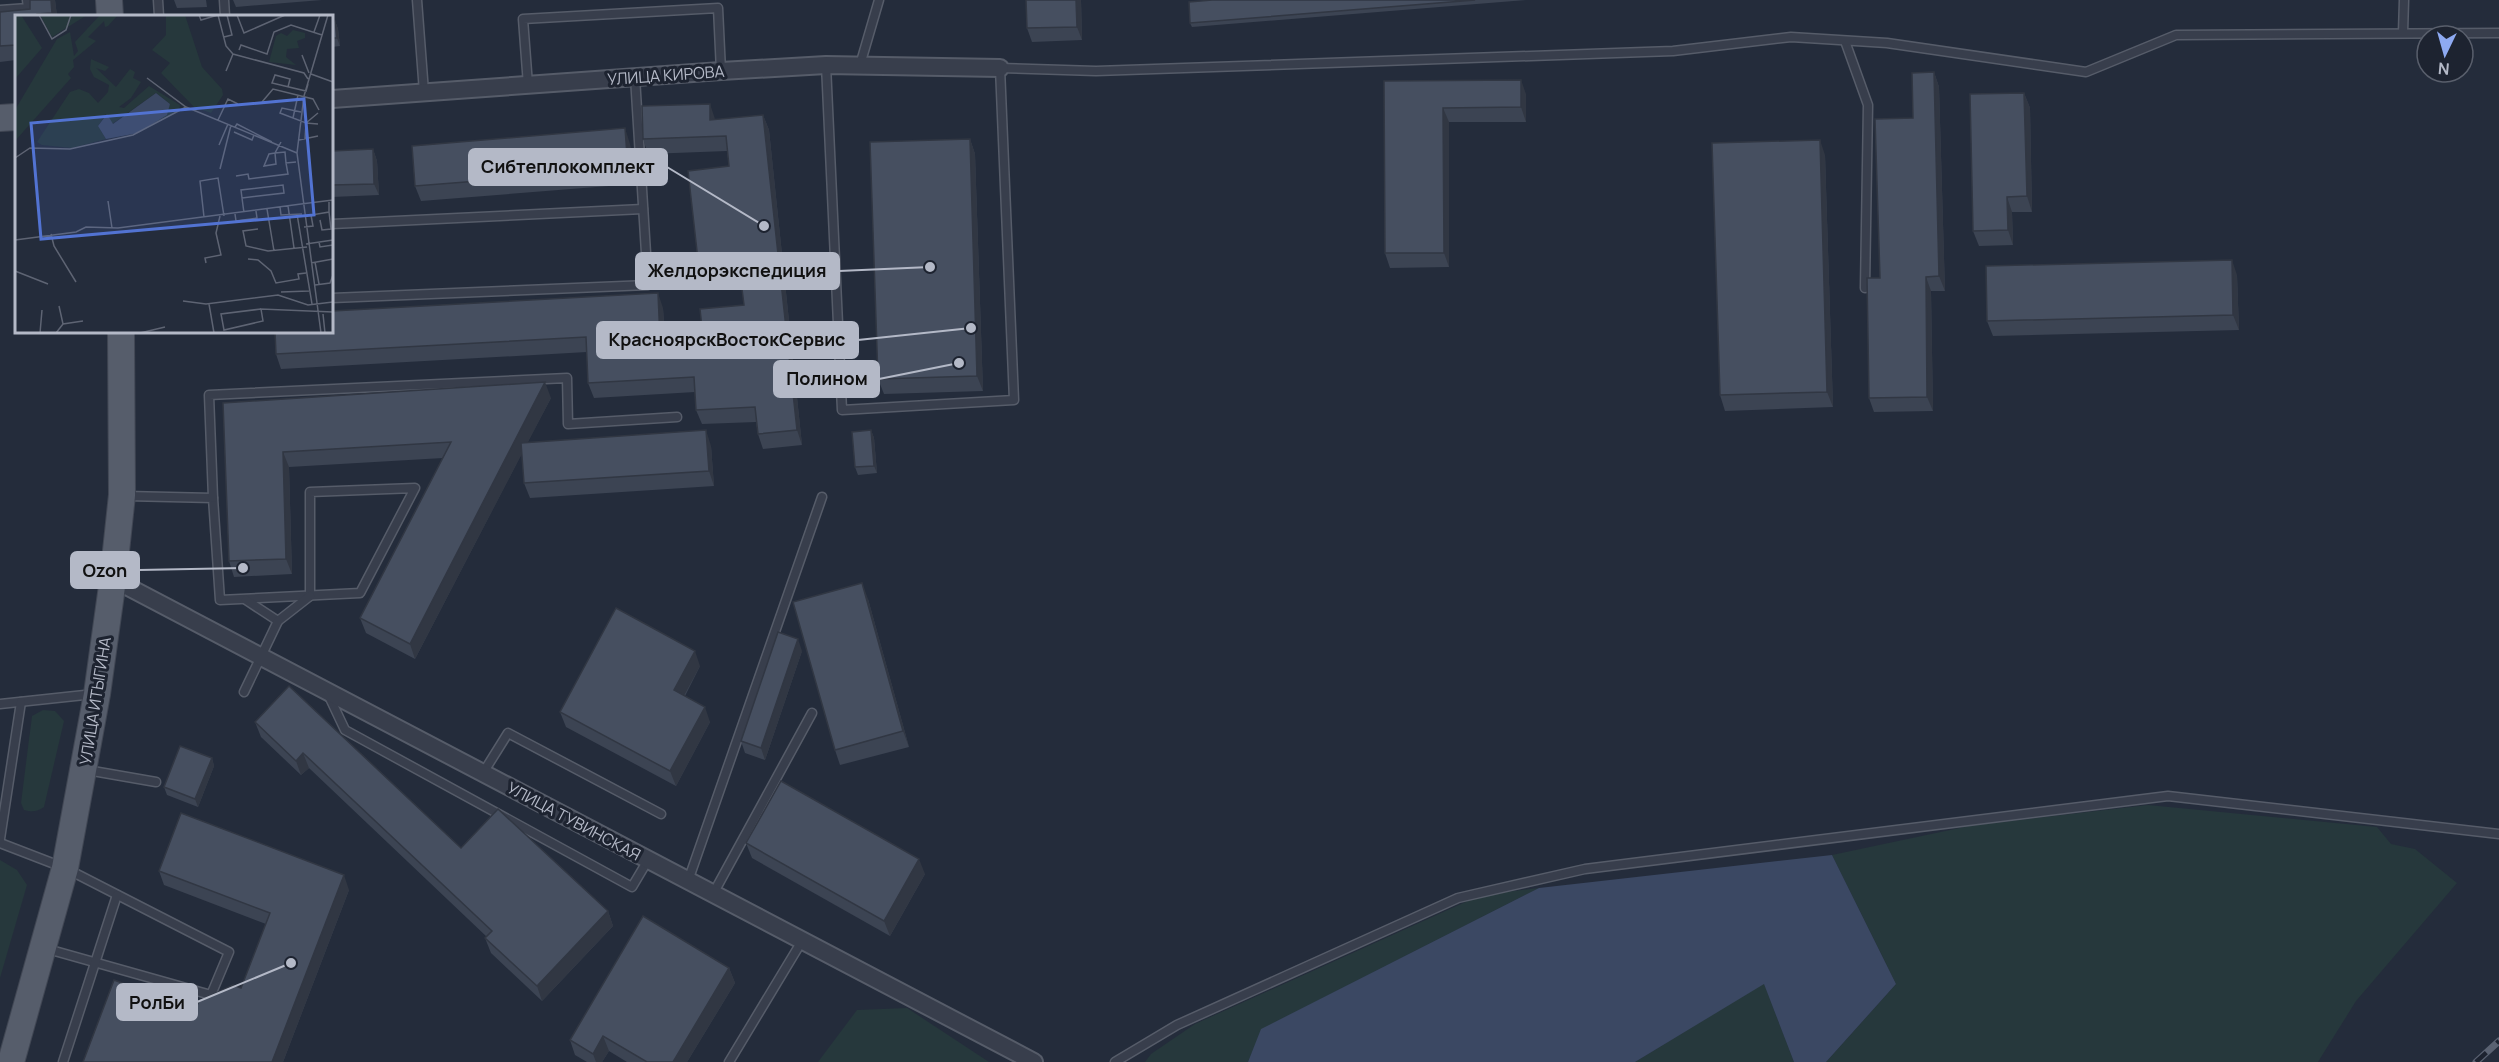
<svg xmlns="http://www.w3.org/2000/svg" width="2499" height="1062" font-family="Manrope,sans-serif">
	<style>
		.green { fill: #26383c }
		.water { fill: #3b4863 }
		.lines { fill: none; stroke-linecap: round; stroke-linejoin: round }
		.lane-casing { stroke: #565c69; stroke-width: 11 }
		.street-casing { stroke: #565c69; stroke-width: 20 }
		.primary-casing { stroke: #414754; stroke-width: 28 }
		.lane { stroke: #383e4c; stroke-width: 8 }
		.street { stroke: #383e4c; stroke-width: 16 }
		.primary { stroke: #565d6b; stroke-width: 26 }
		.rail-casing { stroke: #5a6272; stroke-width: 7 }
		.rail { stroke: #1d2330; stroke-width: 4.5; stroke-dasharray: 14; stroke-linecap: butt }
		.wall { fill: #3c4453 }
		.shaded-wall { fill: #313743 }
		.building { fill: #464f60; stroke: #313743; stroke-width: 1.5 }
		.labels { text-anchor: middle; stroke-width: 6; stroke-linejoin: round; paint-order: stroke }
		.street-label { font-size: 16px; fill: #b4b9c7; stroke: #1d2330 }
		.inset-road { fill: none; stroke: #5e6473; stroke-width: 1.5 }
		.view { fill: #5273d2; fill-opacity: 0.15; stroke: #5273d2; stroke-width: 3 }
		.inset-edge { fill: none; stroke: #b4b9c7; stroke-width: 3 }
		.leader { fill: none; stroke: #b4b9c7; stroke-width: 2 }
		.callout-dot { fill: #b4b9c7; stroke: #1d2330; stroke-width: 2 }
		.callout { fill: #b4b9c7; stroke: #b4b9c7; stroke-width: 2 }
		.callout-label { font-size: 18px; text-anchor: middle; font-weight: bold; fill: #111 }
	</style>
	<rect width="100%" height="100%" fill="#242c3b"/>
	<!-- green -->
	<g class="green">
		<path d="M43 710 55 711 64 721 44 807C37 812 32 812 24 810L21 803 32 716Z"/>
		<polygon points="2148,805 2377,827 2391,844 2415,849 2457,883 2356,1001 2318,1062 1826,1062 1896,984 1832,855 1969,826"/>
		<polygon points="0,860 17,870 27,885 0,978"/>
		<polygon points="1539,888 1262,1029 1248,1062 1145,1062 1151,1054 1195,1024 1481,895"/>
		<polygon points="1764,983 1794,1062 1635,1062"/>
		<polygon points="907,1008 989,1062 818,1062 857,1010"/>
	</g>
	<!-- water -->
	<polygon class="water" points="1832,855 1896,984 1826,1062 1794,1062 1764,984 1635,1062 1248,1062 1261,1029 1539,888"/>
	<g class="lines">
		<!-- lane casing -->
		<g class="lane-casing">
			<g id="lane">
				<polyline points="158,0 159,16"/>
				<polyline points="224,0 225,16"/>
				<polyline points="417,0 424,92"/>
				<polyline points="0,10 28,8 27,0"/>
				<polyline points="2403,33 2404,0"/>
				<polyline points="1845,41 1868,105 1865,288"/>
				<polyline points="826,65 842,410 1014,400 1000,68 1096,71 1673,51 1791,37 1887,43 2086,72 2176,35 2499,33"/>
				<polyline points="860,65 879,0"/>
				<polyline points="528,85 523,19 718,8 721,71"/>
				<polyline points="332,224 643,209"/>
				<polyline points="332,298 648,285 635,77"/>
				<polyline points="126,496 213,498 220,600 360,593 415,488 310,492 310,596"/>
				<polyline points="213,498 209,395 567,378 568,424 677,417"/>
				<polyline points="246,600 278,621"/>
				<polyline points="244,692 278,621 310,596"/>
				<polyline points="328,694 345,730 632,887 648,860"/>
				<polyline points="0,704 94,694"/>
				<polyline points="87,770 156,782"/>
				<polyline points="483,773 508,733 661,814"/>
				<polyline points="0,839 21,702"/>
				<polyline points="0,843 65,868 229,952 211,995 44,948"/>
				<polyline points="688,881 822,497"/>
				<polyline points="713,894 812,713"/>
				<polyline points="63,1062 117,895"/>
				<polyline points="729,1062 802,941"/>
				<polyline points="1115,1062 1177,1025 1458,898 1585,869 2168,796 2499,834"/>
			</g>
		</g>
		<!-- street casing -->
		<g class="street-casing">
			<g id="street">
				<polyline points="332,99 721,71 826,65 1000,68"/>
				<polyline points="113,579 1034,1062"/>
			</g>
		</g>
		<!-- primary casing -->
		<g class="primary-casing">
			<g id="primary">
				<polyline points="109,0 110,16"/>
				<polyline points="0,118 16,117"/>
				<polyline points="11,1062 65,868 97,694 113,579 122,495 121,332"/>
			</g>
		</g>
		<!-- lane -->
		<use href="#lane" class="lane"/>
		<!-- street -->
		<use href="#street" class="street"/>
		<!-- primary -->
		<use href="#primary" class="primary"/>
		<!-- rail casing -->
		<g class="rail-casing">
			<polyline id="rail" points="2476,1062 2499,1041"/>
		</g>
		<!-- rail -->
		<use href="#rail" class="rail"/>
	</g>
	<!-- wall -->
	<g class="wall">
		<polygon points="30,0 55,0 57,16 16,16 16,60 0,62 0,12 30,9"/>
		<polygon points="174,0 206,0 207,7 177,8"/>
		<polygon points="233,0 322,0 236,7"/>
		<polygon points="1081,0 1082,40 1032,42 1027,28"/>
		<polygon points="1212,0 1526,0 1192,27 1190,23"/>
		<polygon points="332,21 335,21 338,29 340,46 332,47"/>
		<polygon points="1934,72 1939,87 1945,291 1931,291 1933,411 1874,412 1869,398 1880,278 1913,118"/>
		<polygon points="1384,81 1526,94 1526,122 1449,122 1449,267 1390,268 1385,253"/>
		<polygon points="2024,93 2030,108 2032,212 2012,212 2013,245 1979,246 1973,231"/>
		<polygon points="763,115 769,130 802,445 763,449 758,434 756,422 702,424 696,410 695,392 594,398 588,383 587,352 281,369 276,354 663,308 665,339 703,337 744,305 741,280 704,284 699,269 729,166 727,151 648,154 643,139 715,120"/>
		<polygon points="970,139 975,154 983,391 884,394 878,379"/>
		<polygon points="630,144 634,184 421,201 415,186"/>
		<polygon points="373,149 377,161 379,195 332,197 332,151"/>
		<polygon points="1825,155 1833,407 1725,411 1720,395"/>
		<polygon points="2237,275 2239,330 1993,336 1987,321"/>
		<polygon points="551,398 527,443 711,446 714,486 530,498 524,483 522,453 415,659 366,633 360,618 443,458 289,467 292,574 234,577 229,561 223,403"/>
		<polygon points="871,430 874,438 877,473 858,475 855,467"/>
		<polygon points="868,599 909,747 840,765 835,750"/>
		<polygon points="802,651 765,760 745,753 741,741"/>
		<polygon points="700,666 685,696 710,722 676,786 566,727 560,712"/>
		<polygon points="255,722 461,848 608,911 613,926 542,1001 491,953 485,938 487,937 309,768 301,775 261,737"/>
		<polygon points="212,758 214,766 198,807 167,795 164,787"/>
		<polygon points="746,843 925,874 890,936 752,858"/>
		<polygon points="159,871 349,890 283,1062 83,1062 195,1010 241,988 266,924 164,885"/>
		<polygon points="729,968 735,983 687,1062 627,1062 609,1051 602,1062 587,1062 575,1055 570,1040"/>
	</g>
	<!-- shaded-wall -->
	<g class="shaded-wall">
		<polygon points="51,0 55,0 57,16 53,16 52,13"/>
		<polygon points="1076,0 1081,0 1082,40 1077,27"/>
		<polygon points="335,21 338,29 340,46 337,38"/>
		<polygon points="1934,72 1939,87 1945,291 1939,276"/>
		<polygon points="1521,80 1526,94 1526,122 1521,107"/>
		<polygon points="2024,93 2030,108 2032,212 2027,196"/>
		<polygon points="710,104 715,119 716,135 710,120"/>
		<polygon points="1443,108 1449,122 1449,267 1444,253"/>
		<polygon points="763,115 769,130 802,445 797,430"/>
		<polygon points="625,128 630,144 634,184 628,169"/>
		<polygon points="970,139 975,154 983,391 977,376"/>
		<polygon points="1820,140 1825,155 1833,407 1827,392"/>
		<polygon points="373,149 377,161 379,195 374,184"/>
		<polygon points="2007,197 2012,212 2013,245 2008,230"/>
		<polygon points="2232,260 2237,275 2239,330 2233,315"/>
		<polygon points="1926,277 1931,291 1933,411 1927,397"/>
		<polygon points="658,293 663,308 666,354 660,339"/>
		<polygon points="545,382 551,398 415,659 410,644"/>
		<polygon points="706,430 711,446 714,486 709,471"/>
		<polygon points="871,430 874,438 877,473 874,466"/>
		<polygon points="283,452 289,467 292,574 286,559"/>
		<polygon points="862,583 868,599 909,747 903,731"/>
		<polygon points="798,639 802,651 765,760 761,748"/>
		<polygon points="695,651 700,666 679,705 674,690"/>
		<polygon points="705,707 710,722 676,786 670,771"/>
		<polygon points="303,753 309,768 301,775 296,761"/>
		<polygon points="212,758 214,766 198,807 195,799"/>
		<polygon points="919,859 925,874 890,936 884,921"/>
		<polygon points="344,875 349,890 283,1062 272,1062"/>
		<polygon points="608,911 613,926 542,1001 537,986"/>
		<polygon points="729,968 735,983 687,1062 673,1062"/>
		<polygon points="603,1036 609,1051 602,1062 596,1062 593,1054"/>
	</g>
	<!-- building -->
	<g class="building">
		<polygon points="30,0 51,0 52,13 37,14 37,16 16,16 16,45 0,46 0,12 30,9"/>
		<polygon points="1026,0 1076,0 1077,27 1027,28"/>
		<polygon points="1212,0 1475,0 1190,23 1189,2"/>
		<polygon points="332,21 335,21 337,38 332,38"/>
		<polygon points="1934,72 1939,276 1926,277 1927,397 1869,398 1867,278 1880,278 1875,119 1913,118 1912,73"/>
		<polygon points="1521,80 1521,107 1443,108 1444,253 1385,253 1384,81"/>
		<polygon points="2024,93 2027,196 2007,197 2008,230 1973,231 1970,94"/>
		<polygon points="710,104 710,120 763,115 797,430 758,434 755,407 696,410 694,377 588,383 586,337 276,354 275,332 332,332 332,311 658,293 660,339 703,337 700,309 744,305 739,265 699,269 688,171 729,166 726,136 643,139 642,106"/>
		<polygon points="625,128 628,169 415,186 412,146"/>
		<polygon points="970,139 977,376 878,379 870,142"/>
		<polygon points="1820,140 1827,392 1720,395 1712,143"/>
		<polygon points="373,149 374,184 332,185 332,151"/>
		<polygon points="2232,260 2233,315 1987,321 1986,266"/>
		<polygon points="545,382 410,644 360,618 451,442 283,452 286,559 229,561 223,403"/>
		<polygon points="706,430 709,471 524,483 521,443"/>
		<polygon points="871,430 874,466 855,467 852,432"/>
		<polygon points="862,583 903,731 835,750 793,602"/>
		<polygon points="616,608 695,651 674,690 705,707 670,771 560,712"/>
		<polygon points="778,632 798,639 761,748 741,741"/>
		<polygon points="289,686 461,848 498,809 608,911 537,986 485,938 492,931 303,753 296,761 255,722"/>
		<polygon points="180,746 212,758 195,799 164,787"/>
		<polygon points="781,781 919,859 884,921 746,843"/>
		<polygon points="181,813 344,875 272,1062 83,1062 114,980 195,1010 199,1001 233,985 241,988 270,913 159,871"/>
		<polygon points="643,916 729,968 673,1062 647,1062 603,1036 593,1054 570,1040"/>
	</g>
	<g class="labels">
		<!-- street labels -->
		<g class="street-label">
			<text transform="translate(666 75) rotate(-4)" y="6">УЛИЦА КИРОВА</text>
			<text transform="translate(95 701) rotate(-81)" y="6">УЛИЦА ИТЫГИНА</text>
			<text transform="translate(574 821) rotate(28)" y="6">УЛИЦА ТУВИНСКАЯ</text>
		</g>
	</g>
	<!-- overview -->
	<g transform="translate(15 15)">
		<rect width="318" height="318" fill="#242c3b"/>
		<path d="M0 0H6L27 33 0 64ZM25 0H72L37 22ZM85 0H103L93 11 90 12 89 6 73 22 81 26 58 45 59 52 53 59 56 63 0 126V95L42 24 55 17 59 41 63 36 60 27ZM151 0H170L187 52 207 74 208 80 196 98 179 92 146 58 155 48 137 35 151 20ZM278 15 290 18V23L282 26 284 33 272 34 271 42 281 50 254 47 261 21 266 18 272 21ZM76 44 94 52 90 56 81 53 101 72 115 54 120 57 118 63 126 67 116 83 104 92 109 93 134 71 165 90 164 96 123 118 155 89 141 78 97 109 91 99 83 111 91 124 57 133 27 130 22 127 55 77 64 74 74 78 83 88 93 77 94 70 79 62 75 54Z" fill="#26383c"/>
		<path d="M141 78 155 89 152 100 123 118 91 124 83 111 92 99 98 109Z" fill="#3b4863"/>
		<path class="inset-road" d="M24 0 37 24 51 15 56 0M184 0 186 5 203 0M203 0 211 31 218 39 289 58 293 64M222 0 229 18 270 0M299 17 305 0M209 22 217 20 212 0M224 35 226 30 252 39 259 17 276 10 307 20M287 40 294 58M211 56 218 39M296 59 318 67M132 63 171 92 282 138M273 72 275 64 260 60 257 68 291 76 293 69M247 87 258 74 298 84 304 95M286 97 267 93 265 98 291 108 303 98M278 103 283 80M203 105 213 84 223 89M220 112 222 109 257 127M219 117 237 125 239 120M290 124 291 108 303 109M284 125 303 121M266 127 260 138 261 149 249 151 254 139 260 138 270 137 271 148 281 147M204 130 213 109M0 143 15 133 55 134 118 120 171 92M205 154 216 110M221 161 233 159 234 164 273 159 271 148M227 183 269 178 268 170 226 175 227 183 229 198M93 186 97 213M286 189 318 185M273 191 279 233M265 192 266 200 287 199M252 194 259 236M220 199 221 206 242 203 241 196M282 199 297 289M189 202 185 166 203 163 209 201M305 205 307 215 316 214 314 197M289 212 298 211 296 200 314 197V185M243 214 228 216 231 231 253 236 292 232M36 219 39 231 61 267M0 225 61 217 71 212 103 213 286 189M304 227 305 232 318 230M291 229 318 225M233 244 243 245 256 256 261 268 284 264 283 259 291 258M300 247 304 269M191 248 190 243 206 240 201 218 205 201M296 248 318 244M0 256 33 269M300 270 315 268 318 260M266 277 294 276M168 286 191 289 263 280 293 290 318 287M194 289 199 318M44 291 48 309M246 294 206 299 209 315 248 306 246 294 318 297M308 299 310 318M25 318 27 295M41 318 48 309 68 306M125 318 150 312M306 318 282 138 289 81 313 0"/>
		<path class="view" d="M289 84 299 200 26 224 16 108Z"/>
		<rect width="318" height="318" class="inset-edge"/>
	</g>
	<!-- callouts -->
	<path class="leader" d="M764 226L667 167M930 267L839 271M971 328L858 340M959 363L879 379M243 568L139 570M291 963L197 1002"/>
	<g class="callout-dot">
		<circle cx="764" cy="226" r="6"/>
		<circle cx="930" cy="267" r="6"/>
		<circle cx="971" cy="328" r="6"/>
		<circle cx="959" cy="363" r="6"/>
		<circle cx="243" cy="568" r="6"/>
		<circle cx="291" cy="963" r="6"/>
	</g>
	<g class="callout">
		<rect x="469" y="149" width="198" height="36" rx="6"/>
		<rect x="636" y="253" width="203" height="36" rx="6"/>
		<rect x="597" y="322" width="261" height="36" rx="6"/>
		<rect x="774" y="361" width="105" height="36" rx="6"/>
		<rect x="71" y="552" width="68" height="36" rx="6"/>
		<rect x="117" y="984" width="80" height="36" rx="6"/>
	</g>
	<g class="callout-label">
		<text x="568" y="173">Сибтеплокомплект</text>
		<text x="737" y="277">Желдорэкспедиция</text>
		<text x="727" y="346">КрасноярскВостокСервис</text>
		<text x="827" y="385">Полином</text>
		<text x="105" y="577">Ozon</text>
		<text x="157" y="1009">РолБи</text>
	</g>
	<!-- north arrow -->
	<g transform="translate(2445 54) rotate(185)"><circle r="28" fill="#1d2330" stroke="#595f6c" stroke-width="1.5"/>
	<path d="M0-4.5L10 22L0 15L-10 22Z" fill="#8eaaf2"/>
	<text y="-9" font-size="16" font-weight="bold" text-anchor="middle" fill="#b4b9c7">N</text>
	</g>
</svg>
